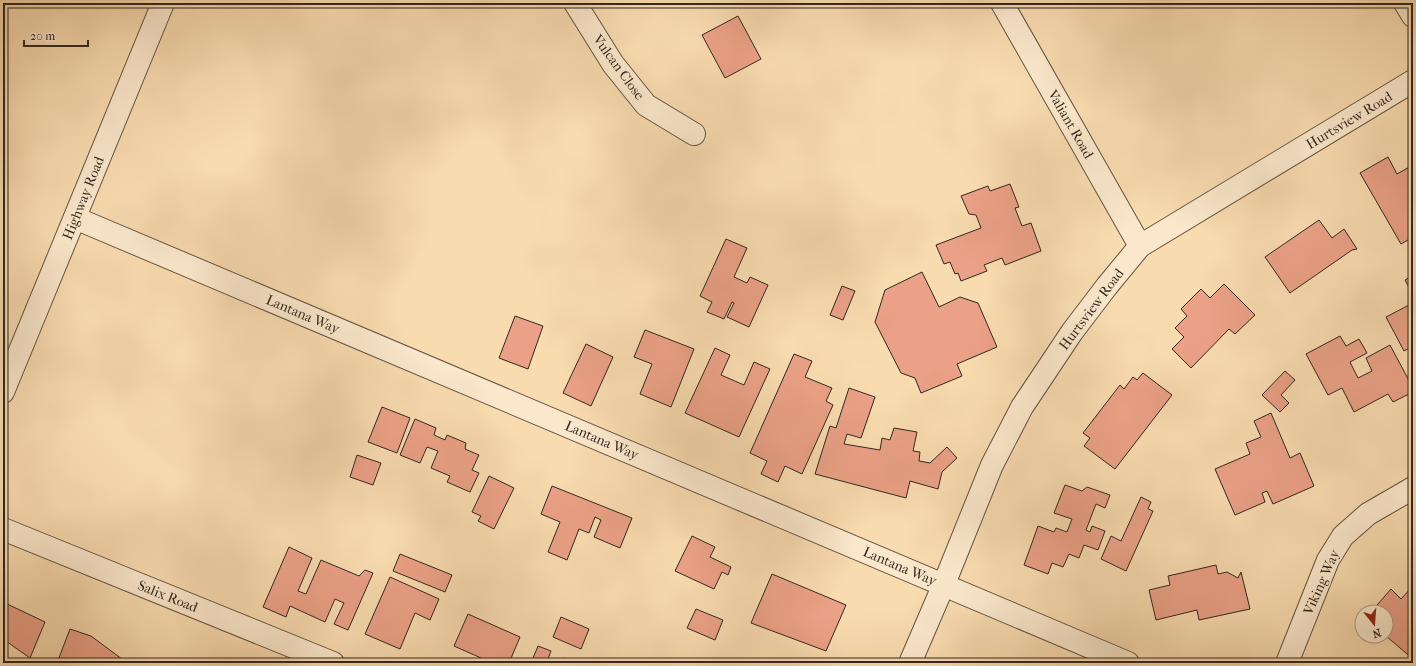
<svg xmlns="http://www.w3.org/2000/svg" width="1416" height="666" font-family="'IM FELL French Canon',serif">
	<style>
		.building { fill: #eba187; stroke: #31271f }
		.lines { fill: none; stroke-linecap: round; stroke-linejoin: round }
		.minor-casing { stroke: #635443; stroke-width: 24 }
		.minor { stroke: #fbe8cc; stroke-width: 22 }
		.labels { text-anchor: middle; stroke-width: 3; stroke-linejoin: round; paint-order: stroke }
		.street-label { font-size: 14px; fill: #31271f; stroke: #fbe8cc }
	</style>
	<rect width="100%" height="100%" fill="#f9dbb0"/>
	<filter id="stains"><feTurbulence type="fractalNoise" baseFrequency=".005" numOctaves="4"/><feColorMatrix values="0 0 0 0 .2 0 0 0 0 .09 0 0 0 0 .02 0 0 0 .5 -.17"/></filter>
	<radialGradient id="worn" r=".72"><stop offset=".6" stop-color="#630" stop-opacity="0"/><stop offset="1" stop-color="#630" stop-opacity=".3"/></radialGradient>
	<!-- building -->
	<g class="building">
		<polygon points="738,16 761,59 725,78 702,35"/>
		<polygon points="1388,157 1397,174 1413,165 1413,237 1401,244 1360,173"/>
		<polygon points="1010,184 1019,207 1015,208 1022,226 1031,223 1041,251 1005,265 1002,258 984,265 987,271 961,281 958,273 955,274 950,262 944,264 936,245 981,228 976,215 969,214 961,196 988,186 990,191"/>
		<polygon points="1319,220 1332,238 1344,229 1357,249 1352,250 1290,293 1265,257"/>
		<polygon points="726,239 747,248 734,277 747,283 750,277 768,285 749,327 727,317 734,303 732,302 724,319 707,312 712,302 700,296"/>
		<polygon points="922,272 939,307 960,297 978,303 997,347 957,364 962,376 921,393 915,378 901,373 875,322 885,290"/>
		<polygon points="1413,275 1413,295 1405,280"/>
		<polygon points="1224,284 1255,315 1235,334 1229,329 1191,368 1172,349 1184,337 1175,328 1187,316 1181,309 1201,289 1210,298"/>
		<polygon points="842,286 855,291 843,320 830,315"/>
		<polygon points="1411,304 1413,307 1413,346 1404,351 1386,317"/>
		<polygon points="515,316 543,326 528,369 499,358"/>
		<polygon points="645,330 694,349 671,407 640,394 652,364 634,357"/>
		<polygon points="1340,336 1346,346 1359,339 1367,353 1350,362 1358,378 1372,371 1366,358 1390,345 1413,388 1413,392 1393,402 1388,394 1354,412 1342,388 1328,395 1306,354"/>
		<polygon points="586,344 613,357 591,406 563,393"/>
		<polygon points="715,348 730,355 721,375 744,385 754,362 770,369 739,437 685,413"/>
		<polygon points="794,354 812,361 805,377 832,388 826,401 833,405 802,474 785,466 778,482 761,474 767,461 750,453"/>
		<polygon points="1285,371 1295,380 1281,395 1289,403 1280,412 1262,395"/>
		<polygon points="1143,373 1172,395 1115,469 1084,446 1090,438 1083,433 1120,385 1124,389 1133,377 1137,380"/>
		<polygon points="849,388 875,397 861,438 847,434 844,444 880,450 882,438 890,440 894,428 917,432 913,451 920,452 919,461 930,463 947,447 957,458 942,472 938,489 910,481 906,498 815,474 830,426 836,428"/>
		<polygon points="382,407 410,418 397,453 368,442"/>
		<polygon points="1271,413 1290,458 1300,453 1314,486 1273,504 1267,491 1262,493 1265,502 1235,515 1215,469 1250,454 1246,443 1261,437 1254,421"/>
		<polygon points="415,419 436,428 434,435 445,440 447,435 466,443 465,449 479,455 472,470 479,473 470,492 447,482 450,476 431,468 438,451 427,447 420,463 400,455"/>
		<polygon points="357,455 381,463 373,485 350,477"/>
		<polygon points="489,476 514,488 494,529 478,521 481,516 472,512"/>
		<polygon points="1065,485 1082,491 1087,487 1110,495 1105,508 1096,504 1086,530 1090,532 1092,526 1105,531 1098,550 1084,545 1079,558 1069,554 1063,567 1052,563 1048,574 1024,565 1038,526 1054,532 1056,528 1067,532 1072,519 1054,513"/>
		<polygon points="552,486 632,518 620,548 594,537 601,520 595,517 589,533 579,529 567,560 548,552 560,522 541,514"/>
		<polygon points="1141,497 1151,502 1148,509 1153,511 1126,571 1101,559 1111,536 1121,541"/>
		<polygon points="692,536 715,547 710,557 731,567 728,575 722,572 714,589 675,571"/>
		<polygon points="289,547 312,558 298,591 306,594 321,560 359,576 365,570 373,573 348,630 334,624 344,603 335,599 325,622 290,606 286,617 263,607"/>
		<polygon points="400,554 452,575 445,592 393,571"/>
		<polygon points="1216,565 1218,574 1227,572 1238,578 1241,572 1250,609 1199,620 1197,610 1156,620 1149,590 1170,585 1168,576"/>
		<polygon points="772,574 846,605 826,651 751,623"/>
		<polygon points="390,577 439,599 430,620 415,613 400,649 365,634"/>
		<polygon points="1413,586 1413,659 1386,636 1386,612 1371,612 1391,589 1401,599"/>
		<polygon points="3,602 45,622 30,658 3,639"/>
		<polygon points="696,609 723,620 715,640 687,628"/>
		<polygon points="468,614 520,637 509,663 479,663 481,658 454,646"/>
		<polygon points="561,617 589,629 581,649 553,637"/>
		<polygon points="70,629 91,636 126,662 125,663 57,663"/>
		<polygon points="538,646 551,651 548,659 558,663 531,663"/>
		<polygon points="564,658 577,663 561,663"/>
	</g>
	<g class="lines">
		<!-- minor casing -->
		<g class="minor-casing">
			<g id="minor">
				<polyline points="575,3 613,64 646,105 694,134"/>
				<polyline points="1002,3 1140,246"/>
				<polyline points="1405,3 1413,16"/>
				<polyline points="75,218 1128,663"/>
				<polyline points="3,392 163,3"/>
				<polyline points="3,529 333,663"/>
				<polyline points="910,663 944,584 992,465 1022,407 1072,332 1107,286 1140,246 1413,81"/>
				<polyline points="1287,663 1328,560 1343,536 1368,514 1413,488"/>
			</g>
		</g>
		<!-- minor -->
		<use href="#minor" class="minor"/>
	</g>
	<g class="labels">
		<!-- street labels -->
		<g class="street-label">
			<text transform="translate(619 67) rotate(54)" y="5">Vulcan Close</text>
			<text transform="translate(1349 120) rotate(-31)" y="5">Hurtsview Road</text>
			<text transform="translate(1071 124) rotate(60)" y="5">Valiant Road</text>
			<text transform="translate(83 198) rotate(-68)" y="5">Highway Road</text>
			<text transform="translate(1091 309) rotate(-53)" y="5">Hurtsview Road</text>
			<text transform="translate(303 314) rotate(23)" y="5">Lantana Way</text>
			<text transform="translate(602 440) rotate(23)" y="5">Lantana Way</text>
			<text transform="translate(900 566) rotate(23)" y="5">Lantana Way</text>
			<text transform="translate(1321 582) rotate(-66)" y="5">Viking Way</text>
			<text transform="translate(168 596) rotate(22)" y="5">Salix Road</text>
		</g>
	</g>
	<!-- margin -->
	<rect width="1416" height="666" fill="none" stroke="#f9dbb0" stroke-width="16"/>
	<rect x="4" y="4" width="1408" height="658" fill="none" stroke="#31271f" stroke-width="2"/>
	<rect x="8" y="8" width="1400" height="650" fill="none" stroke="#31271f"/>
	<!-- north arrow -->
	<g transform="translate(1374 624) rotate(163)"><circle r="19" fill="#fbe8cc" stroke="#aa9b87"/>
	<path d="M0-3L7 15L0 10L-7 15Z" fill="#8f2418"/>
	<text y="-6" font-size="11" font-weight="bold" text-anchor="middle" fill="#31271f">N</text>
	</g>
	<!-- scale -->
	<path d="M24 40v6h64v-6" fill="none" stroke="#31271f" stroke-width="2"/>
	<text x="30" y="40" font-size="12" fill="#31271f" stroke="#fbe8cc" stroke-width="3" paint-order="stroke">20 m</text>
	<rect width="100%" height="100%" filter="url(#stains)"/>
	<rect width="100%" height="100%" fill="url(#worn)"/>
</svg>
